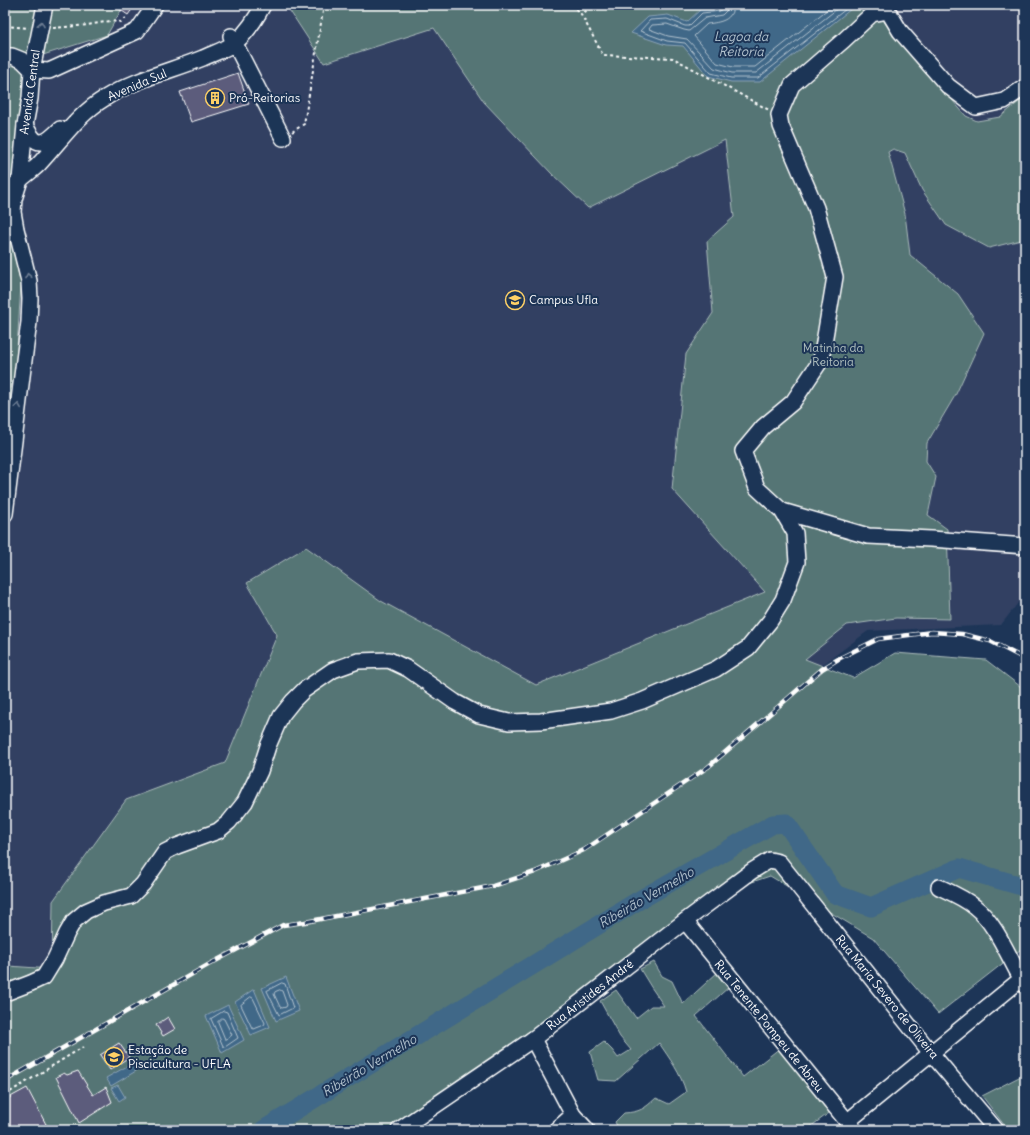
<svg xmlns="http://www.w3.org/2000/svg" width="1030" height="1135" font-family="Delius,sans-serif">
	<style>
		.built { fill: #304062 }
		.green { fill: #557574; stroke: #aababa }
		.water { fill: #406888; stroke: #8ca4b8 }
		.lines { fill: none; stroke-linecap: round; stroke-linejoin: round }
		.shore { stroke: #b3c3cf; stroke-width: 1 }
		.river { stroke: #406888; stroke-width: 19 }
		.building { fill: #5c5b7c; stroke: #fff }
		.minor-casing { stroke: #fff; stroke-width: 18 }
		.path { stroke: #fff; stroke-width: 2; stroke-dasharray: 3 3; stroke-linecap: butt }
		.minor { stroke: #1d3557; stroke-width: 15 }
		.rail-casing { stroke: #fff; stroke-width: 4.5 }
		.rail { stroke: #1d3557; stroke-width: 3; stroke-dasharray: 9; stroke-linecap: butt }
		.oneway { stroke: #6c7c92 }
		.labels { text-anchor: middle; stroke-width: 4; stroke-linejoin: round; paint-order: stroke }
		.street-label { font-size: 12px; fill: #fff; stroke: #1d3557 }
		.poi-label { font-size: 12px; fill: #fff; stroke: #1d3557; text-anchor: start }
		.park-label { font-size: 12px; fill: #b2c1c0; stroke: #1d3557 }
		.water-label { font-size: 13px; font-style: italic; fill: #b3c3cf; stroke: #1d3557 }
	</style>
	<rect width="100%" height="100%" fill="#1d3557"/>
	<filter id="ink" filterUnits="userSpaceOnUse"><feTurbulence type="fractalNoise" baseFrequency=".025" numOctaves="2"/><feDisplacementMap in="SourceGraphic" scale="8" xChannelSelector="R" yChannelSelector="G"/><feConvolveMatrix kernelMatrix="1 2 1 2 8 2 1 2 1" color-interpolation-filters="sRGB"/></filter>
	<g filter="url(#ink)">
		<!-- built -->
		<polygon class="built" points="5,5 1025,5 1025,594 1001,625 868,631 582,844 5,1130"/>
		<!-- green -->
		<g class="green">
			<polygon points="7,5 39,5 31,58 5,51 5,16"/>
			<polygon points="52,5 124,5 107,35 43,55"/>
			<polygon points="286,5 878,5 885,23 966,116 977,121 1000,117 1025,97 1025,239 989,248 946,225 922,190 905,153 893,149 888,152 905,214 910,255 958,294 984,333 956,394 927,443 926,461 936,477 928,515 947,529 950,619 896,618 847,625 805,659 853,678 895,653 986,660 1025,690 1025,946 938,1014 873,938 770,876 707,897 536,1029 421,1107 391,1130 5,1130 5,950 8,966 52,969 53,901 126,800 225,763 277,635 247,583 306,547 381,601 536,685 765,592 672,489 686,354 713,313 707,241 734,217 725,140 588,208 552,174 484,102 434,28 324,63"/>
			<polygon points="9,63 17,64 26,75 16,171 11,178 5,184 5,64"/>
			<polygon points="5,214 21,284 13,413 5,470"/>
			<path d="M654 962 662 976 672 981 683 1004 718 972 729 987 696 1016 743 1077 780 1048 833 1110 806 1130H631V1128H618L615 1122 624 1113C640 1112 644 1109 656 1098L669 1104 686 1092C681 1074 670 1059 659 1043L616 1081 598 1080 590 1052 604 1042 612 1050 618 1058 631 1050 620 1037 600 1001 616 990 636 1018 651 1006H664L651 987 640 969Z"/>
			<polygon points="1025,1074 1025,1130 1008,1130 982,1096"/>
		</g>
		<!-- water -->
		<g class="water">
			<polygon points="719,5 850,5 851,9 760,82 731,82 708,76 683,46 666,45 631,33 648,17 668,15 687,22 701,9 717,8"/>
			<polygon points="286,977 299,1011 276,1021 262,988"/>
			<polygon points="254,989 270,1027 251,1035 235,1002"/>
			<polygon points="228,1005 244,1040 222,1053 206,1016"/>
			<polygon points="131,1064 136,1071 111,1086 106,1078"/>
			<polygon points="118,1085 125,1097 119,1101 111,1088"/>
		</g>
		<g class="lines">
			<!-- shore -->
			<g class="shore">
				<polyline points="722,5 720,11 702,13 689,26 685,26 667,19 650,20 640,31 667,41 685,43 711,73 731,78 758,78 846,9 847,5"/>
				<polyline points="727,5 727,10 722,15 705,18 689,31 684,30 667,24 652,25 649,29 668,36 687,39 714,68 732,73 756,73 842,5"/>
				<path d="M733 5C733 21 720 22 707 24L694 36 717 63 733 67H755L833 5"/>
				<polygon points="282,983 285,984 293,1008 279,1015 267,991"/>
				<polygon points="280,990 282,991 287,1005 286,1007 282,1008 280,1007 274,994 275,992"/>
				<polygon points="251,997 253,998 265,1023 264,1025 254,1029 252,1028 241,1005"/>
				<polygon points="224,1011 227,1012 238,1038 225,1047 223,1046 211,1019"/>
				<polygon points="222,1018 224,1019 232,1035 227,1039 225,1039 218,1022"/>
			</g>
			<!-- river -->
			<polyline class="river" points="263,1130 636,902 773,824 786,823 835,894 871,907 959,868 1025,887"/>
		</g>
		<!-- building -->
		<g class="building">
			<polygon points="113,5 135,5 128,15"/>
			<polygon points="238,73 249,104 191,122 180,92"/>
			<polygon points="168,1017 175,1029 163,1036 156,1025"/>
			<polygon points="119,1043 129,1057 110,1070 100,1055"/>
			<polygon points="78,1071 93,1095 106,1087 112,1102 79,1123 56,1077 64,1073 67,1075"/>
			<polygon points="27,1088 49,1130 12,1130 5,1117 5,1100"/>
		</g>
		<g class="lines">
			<!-- minor casing -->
			<g class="minor-casing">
				<g id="minor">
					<polyline points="231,36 283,138"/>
					<polyline points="5,56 12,56 22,60 32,70 49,71 137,31 155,5"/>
					<path d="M25 125C36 148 43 146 60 129"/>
					<path d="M15 185C22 177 31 172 38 165 60 142 77 115 105 98 135 79 171 71 203 58 214 53 227 49 236 42 248 31 256 19 263 5"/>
					<polyline points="782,511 868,536 931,539 1025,546"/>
					<polyline points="5,514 23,368 29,322 30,299 29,281 16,229 13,212 14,199 20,180 25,125 30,98 32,70 45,5"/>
					<path d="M939 887C952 893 964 898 975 907 997 924 1010 961 1025 985"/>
					<polyline points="685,921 854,1130"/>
					<polyline points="5,993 31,983 44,977 55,959 67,933 74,921 86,911 104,903 131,896 143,884 165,852 177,846 218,831 229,822 245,802 260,771 268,746 281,716 293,701 304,690 333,670 358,661 389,660 408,669 455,702 479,715 509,722 541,721 611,711 642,701 716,669 748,648 770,621 783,600 797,562 795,533 782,511 757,488 743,451 763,427 793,402 821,360 835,277 816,208 781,126 779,115 792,85 844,40 872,14 888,11 900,31 948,86 976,107 1004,101 1025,87"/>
					<polyline points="533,1039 573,1115 587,1130"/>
					<polyline points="847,1122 1025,976"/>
					<polyline points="399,1130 533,1039 685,921 752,871 770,860 779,862 931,1053 996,1130"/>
					<polyline points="556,1130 573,1115"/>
				</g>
			</g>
			<!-- path -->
			<g class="path">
				<polyline points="572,5 581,14"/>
				<polyline points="597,5 581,14 603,55 673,58 769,110"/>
				<polyline points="5,26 29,28"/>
				<polyline points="53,28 88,25 110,21 121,22 126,18"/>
				<polyline points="292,132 304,124 324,5"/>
				<polyline points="5,1095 83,1047"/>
			</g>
			<!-- minor -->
			<use href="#minor" class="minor"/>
			<!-- rail casing -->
			<g class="rail-casing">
				<polyline id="rail" points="5,1081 208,965 283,925 305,922 493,886 535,872 584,850 708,767 822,669 840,658 878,639 932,632 962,634 990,641 1025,659"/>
			</g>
			<!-- rail -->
			<use href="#rail" class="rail"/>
		</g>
		<!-- one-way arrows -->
		<defs><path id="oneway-chevron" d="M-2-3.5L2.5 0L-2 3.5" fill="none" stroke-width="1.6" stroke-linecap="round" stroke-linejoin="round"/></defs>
		<g class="oneway">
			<use href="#oneway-chevron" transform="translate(41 24) rotate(-79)"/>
			<use href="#oneway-chevron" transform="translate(28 276) rotate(-101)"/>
			<use href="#oneway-chevron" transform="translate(18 406) rotate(-82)"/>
		</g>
	</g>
	<!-- icons -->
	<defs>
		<g id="building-ring" transform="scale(1)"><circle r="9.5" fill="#1d3557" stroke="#ffd166" stroke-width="1.5"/><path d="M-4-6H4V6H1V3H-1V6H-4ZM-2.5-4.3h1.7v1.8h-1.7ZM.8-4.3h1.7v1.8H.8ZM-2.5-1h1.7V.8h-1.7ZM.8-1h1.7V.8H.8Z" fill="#ffd166"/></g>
		<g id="university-ring" transform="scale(1)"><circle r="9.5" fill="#1d3557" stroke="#ffd166" stroke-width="1.5"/><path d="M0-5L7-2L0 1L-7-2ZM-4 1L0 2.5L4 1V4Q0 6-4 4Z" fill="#ffd166"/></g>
	</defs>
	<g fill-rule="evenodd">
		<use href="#building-ring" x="215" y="98"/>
		<use href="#university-ring" x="515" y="300"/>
		<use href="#university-ring" x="114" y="1057"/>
	</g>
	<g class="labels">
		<!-- street labels -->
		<g class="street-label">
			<text transform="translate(137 85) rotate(-23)" y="4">Avenida Sul</text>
			<text transform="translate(30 92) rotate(-82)" y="4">Avenida Central</text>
			<text transform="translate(590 995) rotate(-38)" y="4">Rua Aristides André</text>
			<text transform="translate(887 997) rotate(51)" y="4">Rua Maria Severo de Oliveira</text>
			<text transform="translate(769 1026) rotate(51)" y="4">Rua Tenente Pompeu de Abreu</text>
		</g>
		<!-- poi labels -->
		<g class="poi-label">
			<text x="229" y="102">Pró-Reitorias</text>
			<text x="529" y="304">Campus Ufla</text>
			<text x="128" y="1054">Estação de<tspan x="128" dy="14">Piscicultura - UFLA</tspan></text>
		</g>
		<!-- park labels -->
		<g class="park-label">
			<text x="833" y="352">Matinha da<tspan x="833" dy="14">Reitoria</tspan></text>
		</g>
		<!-- water labels -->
		<g class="water-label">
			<text x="741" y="41">Lagoa da<tspan x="741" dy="15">Reitoria</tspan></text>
			<text transform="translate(646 897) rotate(-30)" y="5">Ribeirão Vermelho</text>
			<text transform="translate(369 1065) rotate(-31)" y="5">Ribeirão Vermelho</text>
		</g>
	</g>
	<!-- margin -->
	<rect width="1030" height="1135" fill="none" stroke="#1d3557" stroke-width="20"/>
	<rect x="10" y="10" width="1010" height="1115" fill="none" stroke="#fff" stroke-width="1.5" filter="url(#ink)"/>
</svg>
